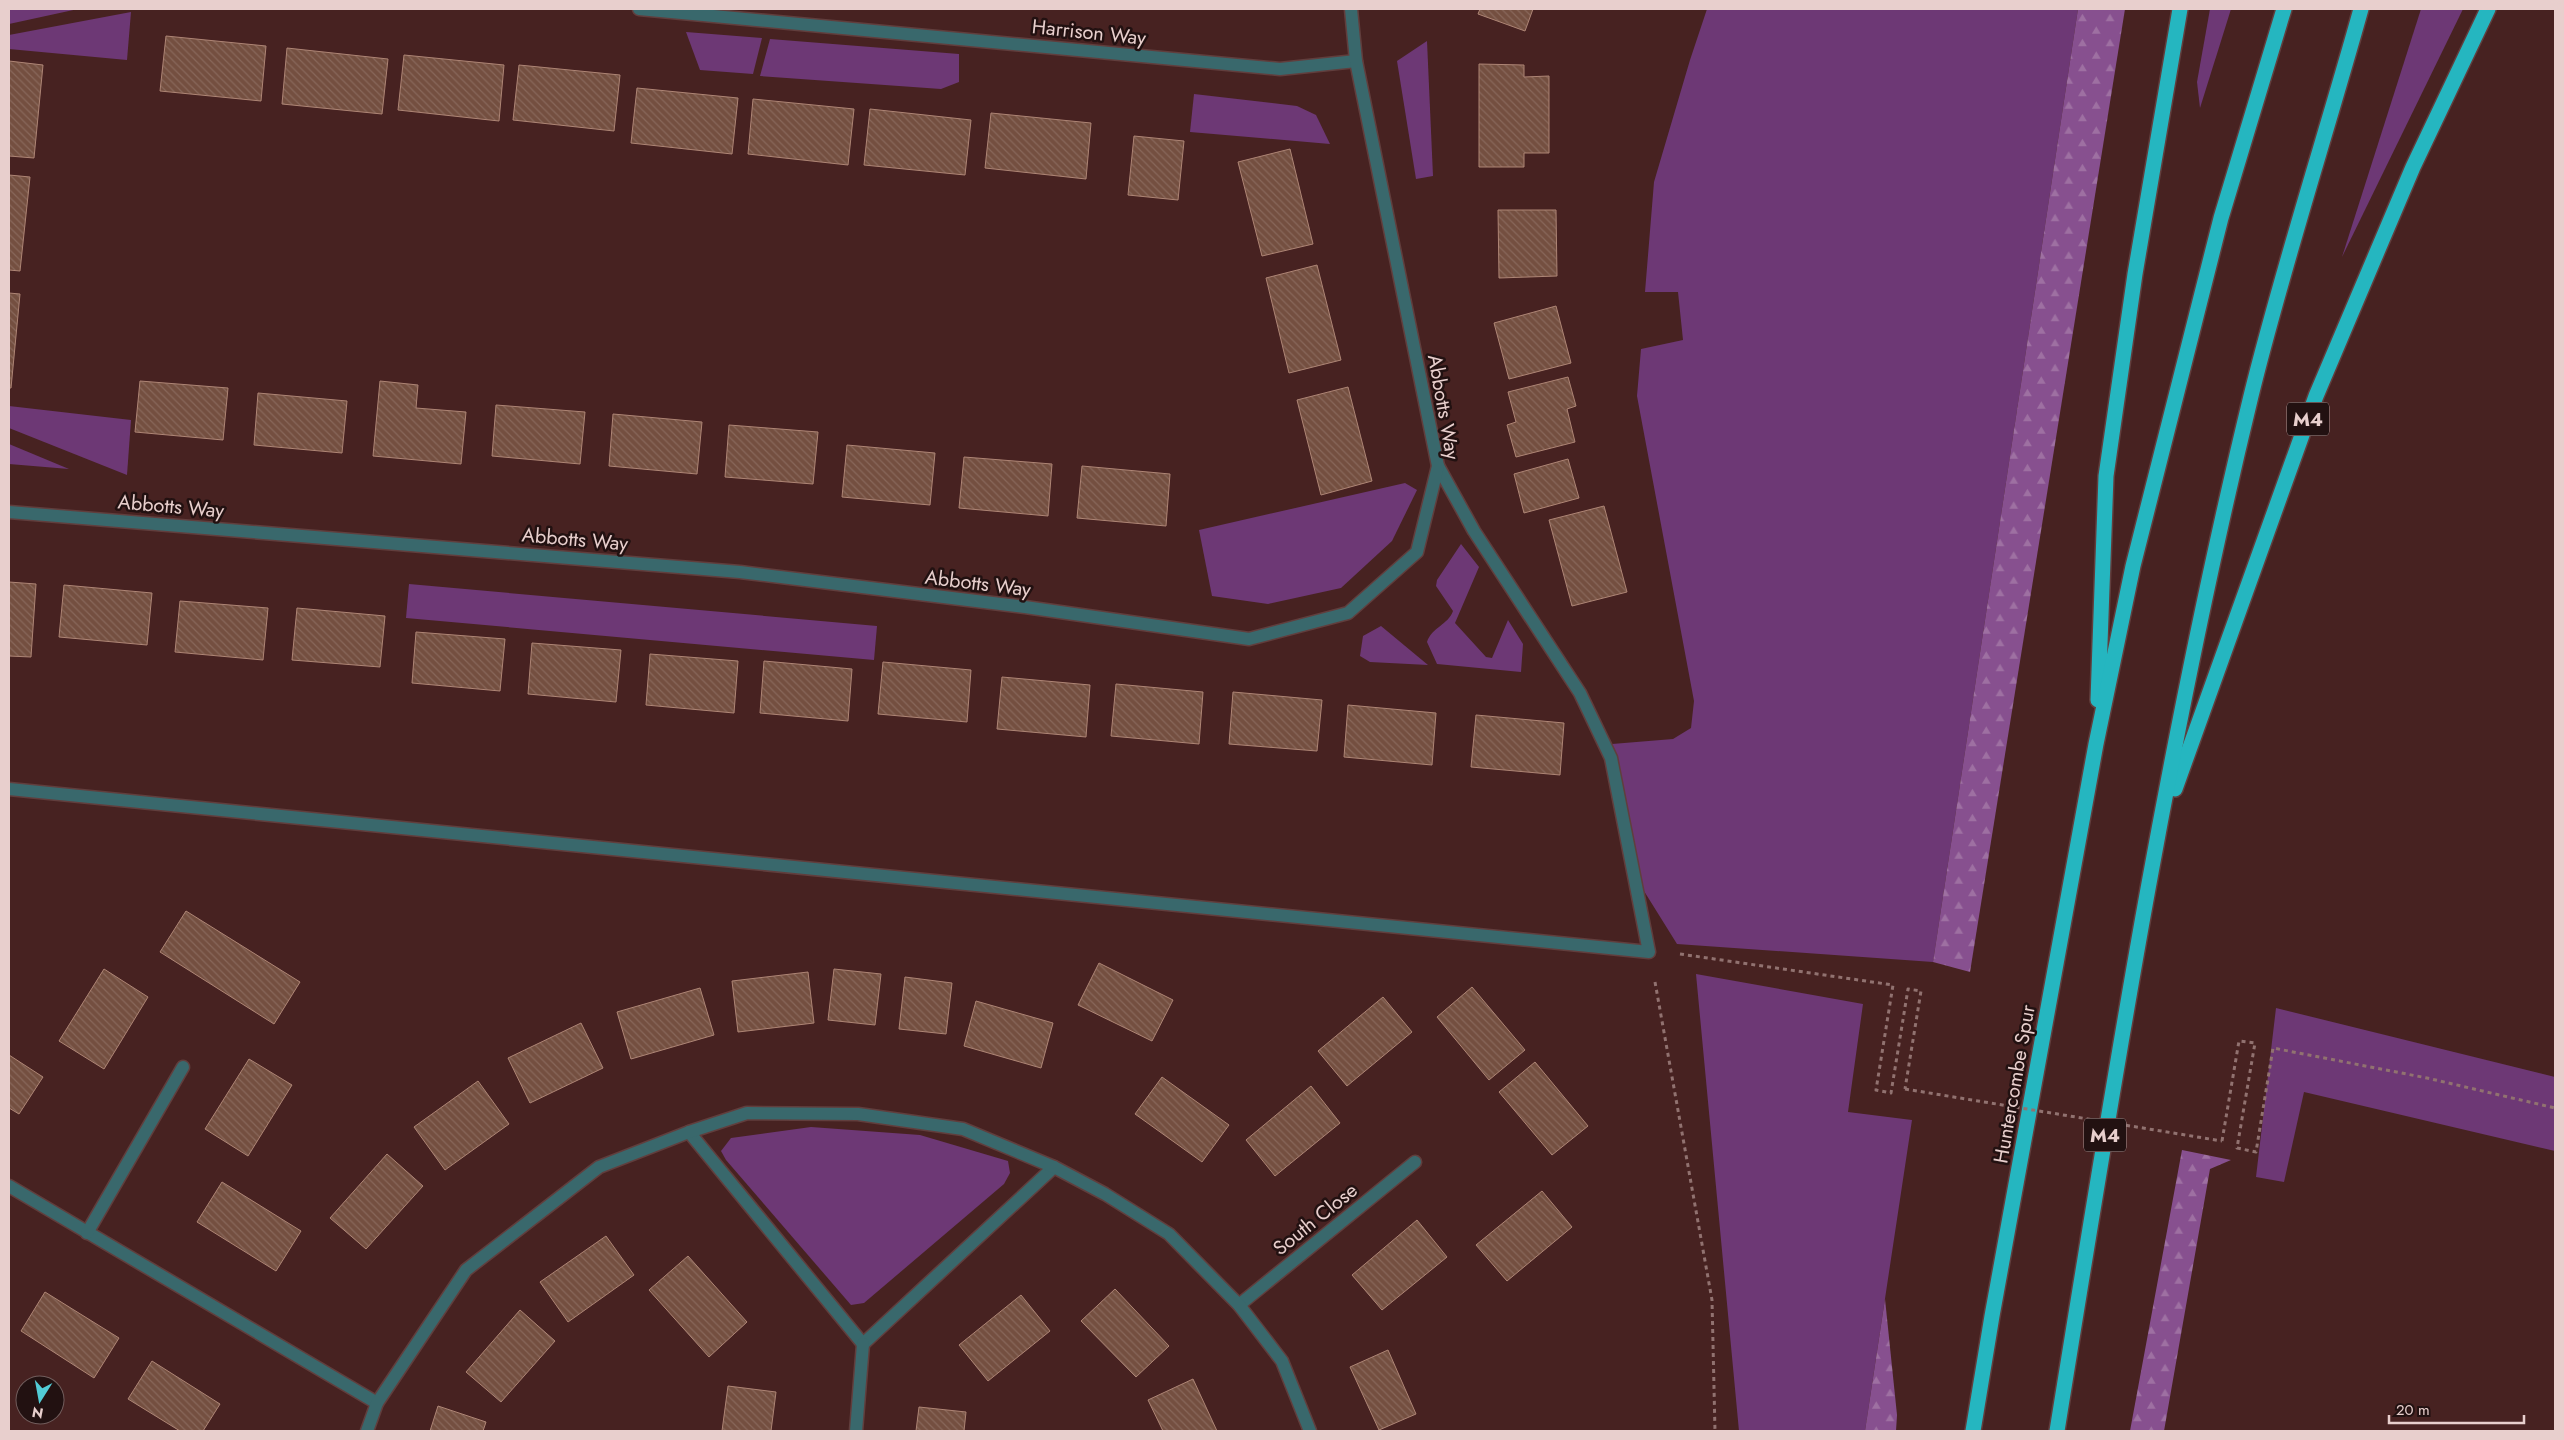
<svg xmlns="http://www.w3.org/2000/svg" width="2564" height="1440" font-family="Jost,sans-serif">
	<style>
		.grass { fill: #6d3875 }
		.forest { fill: url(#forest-firs) }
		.building { fill: url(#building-back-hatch); stroke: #ae8575 }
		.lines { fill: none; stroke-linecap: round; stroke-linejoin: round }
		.lane-casing { stroke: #613e3d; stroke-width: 15 }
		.street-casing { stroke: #613e3d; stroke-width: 15 }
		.highway-casing { stroke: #613e3d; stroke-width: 18 }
		.path { stroke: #917270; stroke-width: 3; stroke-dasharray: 4 4; stroke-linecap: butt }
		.lane { stroke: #39686c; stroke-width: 12 }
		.street { stroke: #39686c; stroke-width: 12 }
		.highway { stroke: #25b6c0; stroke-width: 15 }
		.path-bridge { stroke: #917270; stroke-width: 3; stroke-dasharray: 4 4; stroke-linecap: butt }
		.labels { text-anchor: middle; stroke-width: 5; stroke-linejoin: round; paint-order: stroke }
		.shield { fill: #211; stroke: #ad9695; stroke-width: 1 }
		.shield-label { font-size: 19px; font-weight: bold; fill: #e8cfcd }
		.street-label { font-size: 20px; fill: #e8cfcd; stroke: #211 }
	</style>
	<defs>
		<pattern id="forest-firs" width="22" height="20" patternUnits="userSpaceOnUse" patternTransform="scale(1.25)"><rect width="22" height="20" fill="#87508f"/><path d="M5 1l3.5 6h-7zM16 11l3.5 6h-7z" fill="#9e70a2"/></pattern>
		<pattern id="building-back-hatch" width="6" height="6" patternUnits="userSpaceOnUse" patternTransform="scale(1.25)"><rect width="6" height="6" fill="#744f40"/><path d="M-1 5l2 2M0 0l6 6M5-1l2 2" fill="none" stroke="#88675a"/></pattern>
	</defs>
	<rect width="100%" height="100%" fill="#472221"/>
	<!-- grass -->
	<g class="grass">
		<polygon points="9,9 78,9 9,24"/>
		<polygon points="1707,9 2078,9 1933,962 1677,944 1634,875 1612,744 1673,739 1691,728 1694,701 1637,396 1641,349 1683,340 1678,292 1645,292 1654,182 1690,60"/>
		<polygon points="2210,9 2231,9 2200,108 2197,82"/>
		<polygon points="2421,9 2463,9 2342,257"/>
		<polygon points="131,12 127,60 9,49 9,35"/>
		<polygon points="686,32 762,38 753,74 700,70"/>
		<polygon points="770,39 959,54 959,82 941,89 760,76"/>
		<polygon points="1427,41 1433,176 1416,179 1397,61"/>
		<polygon points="1194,94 1297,106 1316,115 1330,144 1190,132"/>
		<polygon points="9,406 131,420 127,475 9,428"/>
		<polygon points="9,444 69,469 9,464"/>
		<polygon points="1405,483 1417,490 1392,541 1341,588 1268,604 1212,596 1199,530"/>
		<path d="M1461 544 1479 567 1455 623 1486 657 1492 658 1508 620 1523 644 1521 672 1437 664 1427 642C1432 627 1448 625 1453 611L1436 586 1437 580Z"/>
		<polygon points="409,584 877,626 874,660 406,618"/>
		<polygon points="1381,626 1428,665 1370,662 1360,656 1363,636"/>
		<polygon points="1696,974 1863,1004 1848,1112 1912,1120 1865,1431 1739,1431"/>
		<polygon points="2276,1008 2555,1077 2555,1151 2304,1092 2284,1182 2256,1177"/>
		<polygon points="811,1127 920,1135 1008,1161 1010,1173 1004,1184 864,1303 851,1305 726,1160 721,1151 731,1138"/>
	</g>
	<!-- forest -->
	<g class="forest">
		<polygon points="2078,9 2125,9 1970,972 1933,962"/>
		<polygon points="2182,1150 2231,1160 2210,1169 2164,1431 2130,1431"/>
		<polygon points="1885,1299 1897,1415 1896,1431 1865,1431"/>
	</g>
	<!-- building -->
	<g class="building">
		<polygon points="1480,9 1533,9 1525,31 1478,14"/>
		<polygon points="166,36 266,46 261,101 160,91"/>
		<polygon points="287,48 388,59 382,114 282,104"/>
		<polygon points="404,55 504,65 499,121 398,110"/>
		<polygon points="9,61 43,65 34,158 9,156"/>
		<polygon points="1479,64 1524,65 1524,77 1549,76 1549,153 1524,153 1524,167 1479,167"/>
		<polygon points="519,65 620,75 614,131 513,120"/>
		<polygon points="637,88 738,98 732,154 631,143"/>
		<polygon points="753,99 854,109 848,165 748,154"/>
		<polygon points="870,109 971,120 965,175 864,165"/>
		<polygon points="991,113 1091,123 1086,179 985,168"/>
		<polygon points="1134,136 1184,141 1178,200 1128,195"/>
		<polygon points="1290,149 1313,244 1262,256 1238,162"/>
		<polygon points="9,175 30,177 20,271 9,270"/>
		<polygon points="1498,210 1556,210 1557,276 1499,278"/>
		<polygon points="1317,265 1341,360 1289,373 1266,278"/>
		<polygon points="9,293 20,294 11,388 9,388"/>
		<polygon points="1556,306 1571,363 1509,379 1494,323"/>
		<polygon points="1568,377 1576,406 1567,409 1575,442 1516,457 1507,425 1516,422 1508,392"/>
		<polygon points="140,381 228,388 223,440 135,432"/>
		<polygon points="380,381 418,385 416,408 466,412 461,464 373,456"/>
		<polygon points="1348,387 1372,481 1321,495 1297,400"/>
		<polygon points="258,393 347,401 342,453 254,445"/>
		<polygon points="496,405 585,412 580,464 492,456"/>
		<polygon points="613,414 702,422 697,474 609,466"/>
		<polygon points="729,425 818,432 813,484 725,477"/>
		<polygon points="847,445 935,453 930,505 842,497"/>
		<polygon points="964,457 1052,464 1048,516 959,508"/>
		<polygon points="1568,459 1579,498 1524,513 1514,474"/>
		<polygon points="1082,466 1170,474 1166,526 1077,518"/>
		<polygon points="1604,506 1627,592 1572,606 1549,520"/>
		<polygon points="9,582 36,584 31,657 9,656"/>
		<polygon points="64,585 152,593 147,645 59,637"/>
		<polygon points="180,601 268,608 263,660 175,652"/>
		<polygon points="297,608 385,616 380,667 292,660"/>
		<polygon points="416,632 505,639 500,691 412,683"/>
		<polygon points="532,643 621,650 616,702 528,694"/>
		<polygon points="650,654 738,661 734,713 646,705"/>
		<polygon points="764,661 852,669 848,721 760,713"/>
		<polygon points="883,662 971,670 967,722 878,714"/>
		<polygon points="1002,677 1090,685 1086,737 997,729"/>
		<polygon points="1116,684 1203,692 1199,744 1111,736"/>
		<polygon points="1233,692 1322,700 1317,751 1229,744"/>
		<polygon points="1348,705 1436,713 1432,765 1344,757"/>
		<polygon points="1476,715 1564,723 1560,775 1471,767"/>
		<polygon points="186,911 300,982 274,1024 160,952"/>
		<polygon points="1099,963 1173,1000 1152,1041 1078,1005"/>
		<polygon points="104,969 148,997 104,1069 59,1041"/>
		<polygon points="834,969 881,974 875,1025 828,1020"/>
		<polygon points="808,972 814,1023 738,1032 732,981"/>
		<polygon points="905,977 952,983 946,1034 899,1029"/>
		<polygon points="1472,987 1525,1050 1489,1080 1437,1017"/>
		<polygon points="700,988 714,1035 631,1059 617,1012"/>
		<polygon points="1383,997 1412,1032 1347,1086 1318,1051"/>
		<polygon points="976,1001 1053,1023 1041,1068 964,1046"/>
		<polygon points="581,1023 603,1068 530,1103 508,1058"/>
		<polygon points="9,1055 43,1077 19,1114 9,1108"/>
		<polygon points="249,1059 292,1085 248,1156 205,1129"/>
		<polygon points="1535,1062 1588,1126 1552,1155 1499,1092"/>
		<polygon points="1162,1077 1229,1125 1202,1162 1135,1114"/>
		<polygon points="478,1081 509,1124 445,1170 414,1127"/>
		<polygon points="1311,1086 1340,1123 1275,1176 1246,1140"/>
		<polygon points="387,1154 423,1186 366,1249 330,1218"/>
		<polygon points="222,1182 301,1231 276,1271 197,1222"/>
		<polygon points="1542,1191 1572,1227 1507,1281 1476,1245"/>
		<polygon points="1417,1220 1447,1257 1382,1310 1352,1275"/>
		<polygon points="606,1236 634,1275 568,1322 540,1282"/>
		<polygon points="688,1256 747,1322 709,1357 649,1290"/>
		<polygon points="1115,1289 1169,1346 1136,1377 1081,1321"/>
		<polygon points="45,1292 119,1338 94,1378 21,1331"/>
		<polygon points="1021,1295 1050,1331 988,1381 959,1345"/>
		<polygon points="520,1310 555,1341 501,1402 466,1372"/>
		<polygon points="1388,1350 1416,1414 1379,1430 1350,1367"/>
		<polygon points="152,1361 220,1404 203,1431 180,1431 128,1399"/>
		<polygon points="1193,1379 1217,1431 1163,1431 1148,1400"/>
		<polygon points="728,1386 776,1392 771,1431 722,1431"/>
		<polygon points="438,1406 486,1422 483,1431 430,1431"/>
		<polygon points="919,1407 966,1412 964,1431 916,1431"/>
	</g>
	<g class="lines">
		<!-- lane casing -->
		<g class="lane-casing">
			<polyline id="lane" points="9,789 1649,952 1611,758 1580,693 1474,531 1438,466"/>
		</g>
		<!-- street casing -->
		<g class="street-casing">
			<g id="street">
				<polyline points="639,9 1280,69 1356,61"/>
				<polyline points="9,512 740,572 1025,607 1249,639 1348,613 1417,552 1438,466 1356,61 1351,9"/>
				<polyline points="689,1132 863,1344"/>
				<polyline points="9,1186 377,1403"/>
				<polyline points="87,1233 183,1067"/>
				<polyline points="1239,1305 1415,1162"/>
				<polyline points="863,1344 1054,1167"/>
				<polyline points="367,1431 377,1403 466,1270 599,1167 689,1132 747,1113 858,1114 963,1129 1054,1167 1105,1194 1169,1234 1239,1305 1282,1361 1310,1431"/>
				<polyline points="856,1431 863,1344"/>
			</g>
		</g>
		<!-- highway casing -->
		<g class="highway-casing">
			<g id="highway">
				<polyline points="2098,700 2106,476 2135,274 2180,9"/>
				<polyline points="2175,789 2316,396 2413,167 2488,9"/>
				<polyline points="1973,1431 1992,1316 2096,744 2133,566 2221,218 2284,9"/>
				<path d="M2057 1431C2113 1085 2168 737 2251 396 2283 266 2325 138 2361 9"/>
			</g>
		</g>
		<!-- path -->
		<g class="path">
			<polyline points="1680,954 1893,985 1876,1090 1891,1093 1908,989 1921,991 1905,1089"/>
			<polyline points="1655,982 1712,1300 1715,1431"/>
			<polyline points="2222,1141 2239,1041 2255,1043 2237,1148 2256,1152 2273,1048 2427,1078 2555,1108"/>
		</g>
		<!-- lane -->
		<use href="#lane" class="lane"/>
		<!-- street -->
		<use href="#street" class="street"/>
		<!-- highway -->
		<use href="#highway" class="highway"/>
		<!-- path-bridge -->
		<polyline class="path-bridge" points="1905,1089 2222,1141"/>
	</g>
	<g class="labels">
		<!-- shield labels -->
		<g class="shield">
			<rect x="2287" y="402.5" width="42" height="33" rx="4"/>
			<rect x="2084" y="1118.5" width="42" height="33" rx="4"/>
		</g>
		<g class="shield-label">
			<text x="2308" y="426">M4</text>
			<text x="2105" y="1142">M4</text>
		</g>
		<!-- street labels -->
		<g class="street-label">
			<text transform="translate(1089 32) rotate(6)" y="7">Harrison Way</text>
			<text transform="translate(1444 407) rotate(80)" y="7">Abbotts Way</text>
			<text transform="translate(171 506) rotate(5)" y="7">Abbotts Way</text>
			<text transform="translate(575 539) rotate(5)" y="7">Abbotts Way</text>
			<text transform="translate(978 583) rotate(7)" y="7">Abbotts Way</text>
			<text transform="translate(2014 1084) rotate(-80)" y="7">Huntercombe Spur</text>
			<text transform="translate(1315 1219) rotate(-39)" y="7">South Close</text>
		</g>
	</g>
	<!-- border -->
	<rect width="2564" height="1440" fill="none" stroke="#e8cfcd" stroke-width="20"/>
	<!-- north arrow -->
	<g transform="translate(40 1400) rotate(191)"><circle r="24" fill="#221111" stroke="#715d5c"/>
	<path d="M0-4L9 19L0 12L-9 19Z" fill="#52ccd6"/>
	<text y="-8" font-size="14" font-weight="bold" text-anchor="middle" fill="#e8cfcd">N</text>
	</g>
	<!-- scale -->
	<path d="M2389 1415v8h135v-8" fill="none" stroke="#e8cfcd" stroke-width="2.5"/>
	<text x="2396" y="1415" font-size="15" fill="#e8cfcd" stroke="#221111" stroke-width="4" paint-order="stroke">20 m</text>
</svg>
